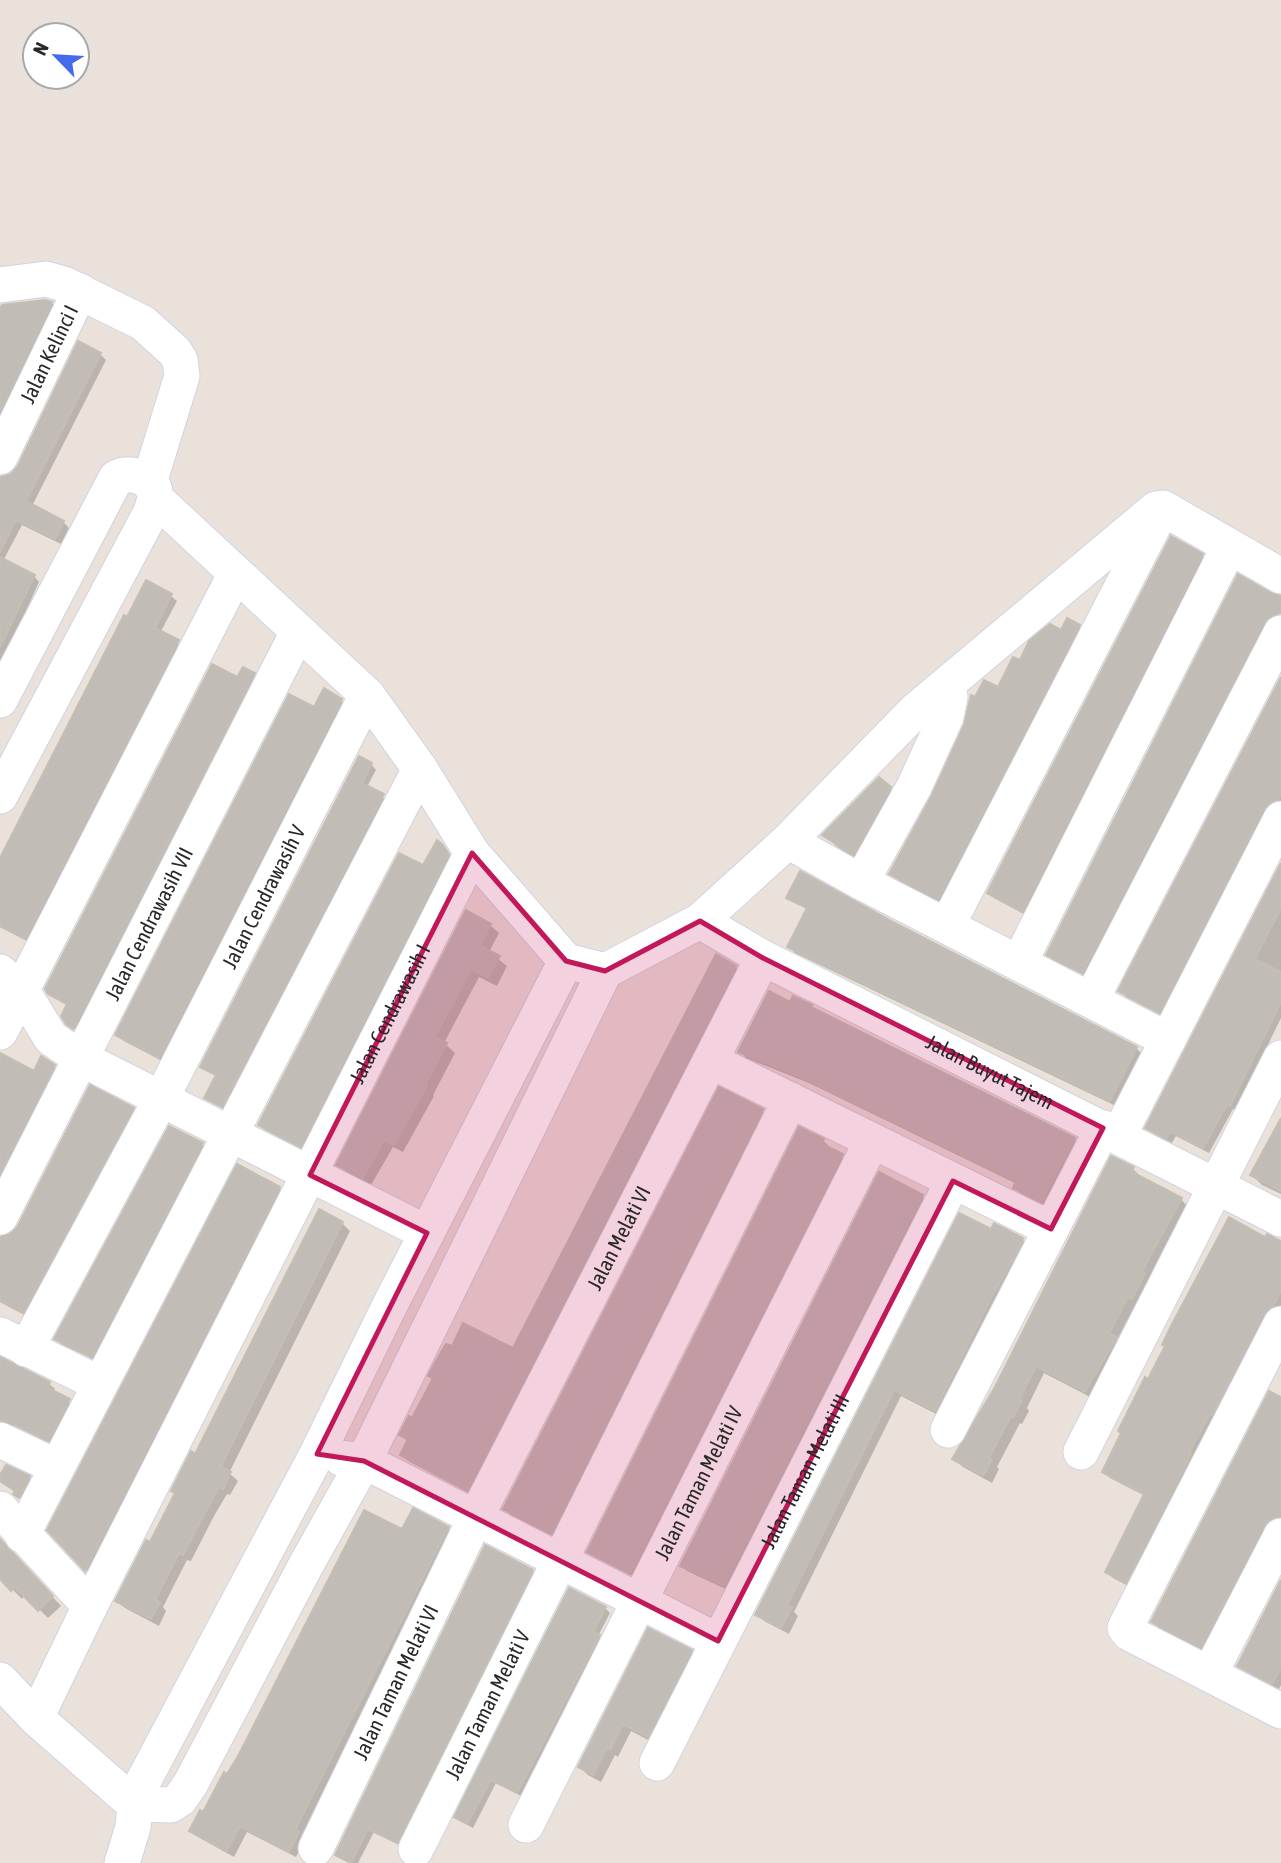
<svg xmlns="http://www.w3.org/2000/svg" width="1281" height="1863" font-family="'Asap Condensed',sans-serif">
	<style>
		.shadow { fill: #0003 }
		.building { fill: #c2bcb7; stroke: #c4beb4; stroke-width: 2 }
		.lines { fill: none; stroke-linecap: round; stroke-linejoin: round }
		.minor-casing { stroke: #d0d3e0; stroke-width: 37 }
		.minor { stroke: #fff; stroke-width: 35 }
		.marked { fill: #c2185b; fill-opacity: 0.2; stroke: #c2185b; stroke-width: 5; stroke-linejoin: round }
		.labels { text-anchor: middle; stroke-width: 6; stroke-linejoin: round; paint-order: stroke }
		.street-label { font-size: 21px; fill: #282828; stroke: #fff }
	</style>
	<rect width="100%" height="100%" fill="#eae2da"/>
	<!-- shadow -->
	<g class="shadow">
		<polygon points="44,301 52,303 57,309 0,427 0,312"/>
		<polygon points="100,354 106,360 32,506 63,522 69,528 61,544 22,525 3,561 34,576 39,582 21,622 23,624 0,669 0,479 12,475"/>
		<polygon points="1202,556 1207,561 1028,916 994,898 989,892"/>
		<polygon points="1239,577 1281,600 1281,607 1088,977 1053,960 1048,954"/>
		<polygon points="147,583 171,596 177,601 160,633 183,647 31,943 0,927 0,861"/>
		<polygon points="1079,626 1087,634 947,906 899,881 891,873 934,796 976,699 998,689 1021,662 1062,632"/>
		<polygon points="253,674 260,680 80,1033 67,1023 68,1006 49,993 238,679"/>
		<polygon points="1281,681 1281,806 1165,1017 1126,997 1120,991"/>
		<polygon points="341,701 347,707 166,1063 124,1041 117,1035 315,709"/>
		<polygon points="371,764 376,770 367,787 388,801 227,1111 206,1098 217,1077 202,1067"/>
		<polygon points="890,788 901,800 865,865 836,846 825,835"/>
		<polygon points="441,845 453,860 306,1151 265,1130 260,1125 424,868"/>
		<polygon points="1281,867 1281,1018 1236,1110 1233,1109 1209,1153 1176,1136 1172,1143 1153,1133 1147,1128"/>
		<polygon points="789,897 890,923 1136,1048 1142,1054 1116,1106 795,953 789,947 808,910"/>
		<polygon points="490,925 499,933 489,952 507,966 497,986 479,977 444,1043 455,1053 433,1095 434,1096 403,1152 393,1147 371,1185 347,1173 339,1164"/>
		<polygon points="735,967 741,973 473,1495 408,1461 402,1455 408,1442 401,1435 412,1420 514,1351"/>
		<polygon points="791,1005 811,1007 816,1012 1074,1139 1081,1146 1048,1207 1021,1194 1015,1187 1017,1184 809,1083 746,1058 740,1051"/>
		<polygon points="0,1056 35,1073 54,1066 59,1072 0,1188"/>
		<polygon points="132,1109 138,1114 28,1317 0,1302 0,1238 12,1235"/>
		<polygon points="762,1111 768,1116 557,1538 511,1515 505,1509"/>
		<polygon points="1281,1119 1281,1194 1262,1185 1252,1175"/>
		<polygon points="823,1141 829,1146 828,1149 847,1161 637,1578 595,1557 589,1551"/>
		<polygon points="202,1144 207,1149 97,1361 61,1344 56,1339"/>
		<polygon points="1133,1169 1141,1177 1181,1199 1189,1208 1140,1306 1136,1304 1117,1340 1124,1347 1094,1399 1044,1373 1027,1408 1029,1411 1022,1424 1020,1423 997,1467 999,1469 992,1483 963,1467 954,1459"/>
		<polygon points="279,1188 284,1193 91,1574 49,1530"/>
		<polygon points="922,1197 928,1202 730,1591 687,1571 682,1565"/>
		<polygon points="960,1215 992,1232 1022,1239 1029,1246 942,1417 901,1396 794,1612 798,1616 789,1634 764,1621 757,1614"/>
		<polygon points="342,1223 350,1231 229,1473 238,1481 230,1495 227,1494 214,1516 191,1561 187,1560 163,1607 166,1611 159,1626 125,1608 117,1601 150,1545 196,1456"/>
		<polygon points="1266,1239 1281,1243 1281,1312 1132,1588 1113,1578 1107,1572 1145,1496 1110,1478 1104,1472 1149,1381"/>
		<polygon points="0,1359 49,1384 55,1389 53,1392 74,1406 54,1445 15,1426 0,1425"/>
		<polygon points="1281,1399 1281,1524 1207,1652 1159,1628 1153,1621"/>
		<polygon points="0,1478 29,1478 34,1483 24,1501"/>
		<polygon points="448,1528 455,1535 316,1807 301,1837 305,1840 296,1857 247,1832 234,1857 198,1837 191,1831 403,1531"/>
		<polygon points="0,1540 61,1606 48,1618 25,1595 22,1599 0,1577"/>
		<polygon points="532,1571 537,1576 403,1847 374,1832 358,1863 349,1863 342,1859 337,1854"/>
		<polygon points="1281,1584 1281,1685 1279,1689 1245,1671 1239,1665"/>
		<polygon points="605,1608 610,1613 598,1636 604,1642 523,1797 496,1783 473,1828 462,1822 456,1817"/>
		<polygon points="691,1652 699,1660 656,1744 631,1731 618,1757 615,1755 601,1782 588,1775 580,1767"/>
	</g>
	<!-- building -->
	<g class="building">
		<polygon points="45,300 52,302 0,411 0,308 2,305"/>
		<polygon points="78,341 101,353 26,501 64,521 55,539 16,520 0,552 0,477 11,474 18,466"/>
		<polygon points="1171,536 1203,554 1022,912 987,893"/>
		<polygon points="0,557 35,575 0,647"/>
		<polygon points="1238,574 1271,593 1281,596 1281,613 1271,616 1263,624 1082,973 1046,955"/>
		<polygon points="146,580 172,594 155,628 179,640 25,939 0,926 0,858 124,615 127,617"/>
		<polygon points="1067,618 1080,625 938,899 889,874 932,795 964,725 971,695 975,697 984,680 998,687 1013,657 1020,660 1029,641 1050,624 1061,630"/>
		<polygon points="212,664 237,677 243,667 255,673 73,1029 66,1024 61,1016 67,1004 48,994 45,989"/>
		<polygon points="1281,677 1281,794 1279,799 1270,803 1263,810 1159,1013 1118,991"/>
		<polygon points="324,688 342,699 159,1058 115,1035 289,694 314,707"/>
		<polygon points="359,756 372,763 362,783 384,794 222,1107 204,1098 216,1075 200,1067"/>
		<polygon points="879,777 891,787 853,855 822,835"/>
		<polygon points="437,840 442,844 449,854 300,1147 258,1125 399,853 423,865"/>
		<polygon points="1281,863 1281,908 1255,959 1281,972 1281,1002 1230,1106 1227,1104 1203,1148 1170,1131 1166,1139 1145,1128"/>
		<polygon points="800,871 891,921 1137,1047 1110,1101 787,947 807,908 786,898"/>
		<polygon points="466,910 491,924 480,946 500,956 488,978 471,969 435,1037 447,1043 425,1085 427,1086 394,1145 384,1140 363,1178 336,1165"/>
		<polygon points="716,954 736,966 467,1491 400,1455 408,1439 399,1435 409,1416 412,1418 433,1378 428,1376 437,1359 446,1344 452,1346 463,1323 513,1348"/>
		<polygon points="769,991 790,1002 793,996 812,1005 811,1007 1075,1138 1041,1202 1013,1188 1016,1181 801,1077 738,1052"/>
		<polygon points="0,1053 34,1071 41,1056 55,1065 0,1173"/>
		<polygon points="90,1085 134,1108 23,1313 0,1300 0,1237 10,1234 18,1226"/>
		<polygon points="719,1087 763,1109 551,1534 503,1509"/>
		<polygon points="1281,1118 1281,1191 1250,1175"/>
		<polygon points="169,1126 203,1143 92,1357 54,1339"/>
		<polygon points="799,1127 824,1139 822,1144 843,1154 630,1574 587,1552"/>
		<polygon points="1111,1156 1134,1167 1132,1172 1182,1198 1142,1271 1145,1273 1132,1299 1128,1297 1109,1333 1117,1337 1085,1392 1036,1366 1019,1400 1022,1401 1013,1417 1011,1416 989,1458 992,1460 983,1476 952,1459 995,1387"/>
		<polygon points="237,1164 280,1187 85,1571 47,1530"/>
		<polygon points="879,1172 923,1195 724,1586 680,1566"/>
		<polygon points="319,1209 343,1222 221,1466 231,1472 223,1489 219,1487 207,1509 183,1555 179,1553 155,1600 160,1602 151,1619 115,1601 146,1540 150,1542 175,1493 171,1491 191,1451 195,1454"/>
		<polygon points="959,1213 991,1229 994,1223 1023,1238 1020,1247 990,1300 935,1411 894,1390 787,1605 792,1607 781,1628 755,1615"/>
		<polygon points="1229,1217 1265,1237 1267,1234 1281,1241 1281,1291 1273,1306 1263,1315 1212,1415 1210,1414 1189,1453 1191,1454 1126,1583 1105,1572 1144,1494 1102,1472 1121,1433 1118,1431 1145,1377 1148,1379 1165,1346 1162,1345 1171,1326"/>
		<polygon points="0,1357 50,1382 48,1388 70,1399 48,1441 9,1422 0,1420"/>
		<polygon points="1269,1391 1281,1397 1281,1516 1271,1519 1263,1527 1201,1647 1151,1622"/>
		<polygon points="6,1465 30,1476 19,1498 13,1494 15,1491 0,1481 0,1475"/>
		<polygon points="413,1508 449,1527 310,1800 295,1830 299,1832 289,1852 240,1826 227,1851 189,1831 200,1810 203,1812 224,1772 227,1774 238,1756 364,1510 402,1529"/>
		<polygon points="0,1539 53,1596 38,1611 15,1587 11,1591 0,1579"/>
		<polygon points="485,1545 533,1570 397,1843 368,1829 351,1863 335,1855"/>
		<polygon points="1281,1580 1281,1668 1272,1684 1237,1666"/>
		<polygon points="569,1588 606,1607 593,1632 600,1635 517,1793 491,1780 467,1824 454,1817"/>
		<polygon points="648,1628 692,1650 648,1737 623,1724 610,1750 607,1748 593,1775 578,1767"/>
	</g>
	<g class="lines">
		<!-- minor casing -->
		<g class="minor-casing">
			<g id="minor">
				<polyline points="0,285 46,279 64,284 143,323 175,352 180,360 182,376 149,483"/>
				<path id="s1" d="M0 457 80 291"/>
				<polyline points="155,498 367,695 420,769 472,853 566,961 605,971 700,921 788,841 915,711 1156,509 1163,508 1281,576"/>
				<path d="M0 700 116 478C127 471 147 476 154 488 157 495 153 505 151 512L0 796"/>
				<polyline points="788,841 861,882 1168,1040"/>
				<polyline points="861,882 914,787 946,717 950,697 948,684"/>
				<path id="s2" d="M700 921 763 958 1281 1219"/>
				<polyline points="947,926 1159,515"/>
				<polyline points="1019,963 1229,547"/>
				<polyline points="0,972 21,989 51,1038 80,1058 427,1233"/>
				<polyline points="1091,1000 1281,633"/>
				<polyline points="0,1032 235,575"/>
				<polyline points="711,1061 1051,1229"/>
				<polyline points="1119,1135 1281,819"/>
				<path id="s3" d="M0 1217 298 632"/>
				<polyline points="1281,1324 1125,1628 1129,1633 1281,1711"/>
				<polyline points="0,1335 100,1384"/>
				<path id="s4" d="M26 1349 161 1099 367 695"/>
				<polyline points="948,1430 1103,1128"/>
				<polyline points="0,1440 57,1467"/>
				<polyline points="1081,1452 1281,1058"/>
				<polyline points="341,1458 364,1461 718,1641"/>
				<polyline points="0,1509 90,1606"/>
				<polyline points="22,1535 420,769"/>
				<polyline points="1210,1673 1281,1536"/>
				<polyline points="0,1680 36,1718 134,1804 171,1805 180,1799 191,1783 306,1565 364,1461 605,971"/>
				<path id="s5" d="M36 1718 90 1606 472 853"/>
				<path id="s6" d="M657 1763 953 1181"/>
				<path id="s7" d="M526 1825 872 1141"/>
				<path id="s8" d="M316 1848 476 1517 763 958"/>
				<path id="s9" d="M416 1849 790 1100"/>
				<polyline points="122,1863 133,1827 136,1795 317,1454 390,1305 566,961"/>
			</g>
		</g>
		<!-- minor -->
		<use href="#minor" class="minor"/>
	</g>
	<!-- marked area -->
	<path class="marked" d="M472 853 566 961 605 971 700 921 763 958 1103 1128 1051 1229 953 1181 718 1641 364 1461 317 1454 427 1233 310 1175Z"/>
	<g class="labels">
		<!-- street labels -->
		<g class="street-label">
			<text dy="7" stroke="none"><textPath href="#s1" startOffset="114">Jalan Kelinci I</textPath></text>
			<text dy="7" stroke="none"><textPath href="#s4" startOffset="511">Jalan Cendrawasih V</textPath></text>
			<text dy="7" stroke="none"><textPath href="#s3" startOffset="329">Jalan Cendrawasih VII</textPath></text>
			<text dy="7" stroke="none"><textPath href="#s5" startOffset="788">Jalan Cendrawasih I</textPath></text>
			<text dy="7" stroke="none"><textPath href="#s2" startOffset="327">Jalan Buyut Tajem</textPath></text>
			<text dy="7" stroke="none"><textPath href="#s8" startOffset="681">Jalan Melati VI</textPath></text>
			<text dy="7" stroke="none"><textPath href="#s6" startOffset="327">Jalan Taman Melati III</textPath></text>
			<text dy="7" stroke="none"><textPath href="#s7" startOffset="383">Jalan Taman Melati IV</textPath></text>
			<text dy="7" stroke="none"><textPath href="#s8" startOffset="184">Jalan Taman Melati VI</textPath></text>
			<text dy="7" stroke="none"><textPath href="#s9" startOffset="161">Jalan Taman Melati V</textPath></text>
		</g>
	</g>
	<!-- north arrow -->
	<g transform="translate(56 56) rotate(295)"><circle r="33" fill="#ffffff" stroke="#a9a9a9" stroke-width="2"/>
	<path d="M0-5L12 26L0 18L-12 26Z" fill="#436bee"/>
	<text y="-10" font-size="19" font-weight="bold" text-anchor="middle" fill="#282828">N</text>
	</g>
</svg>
